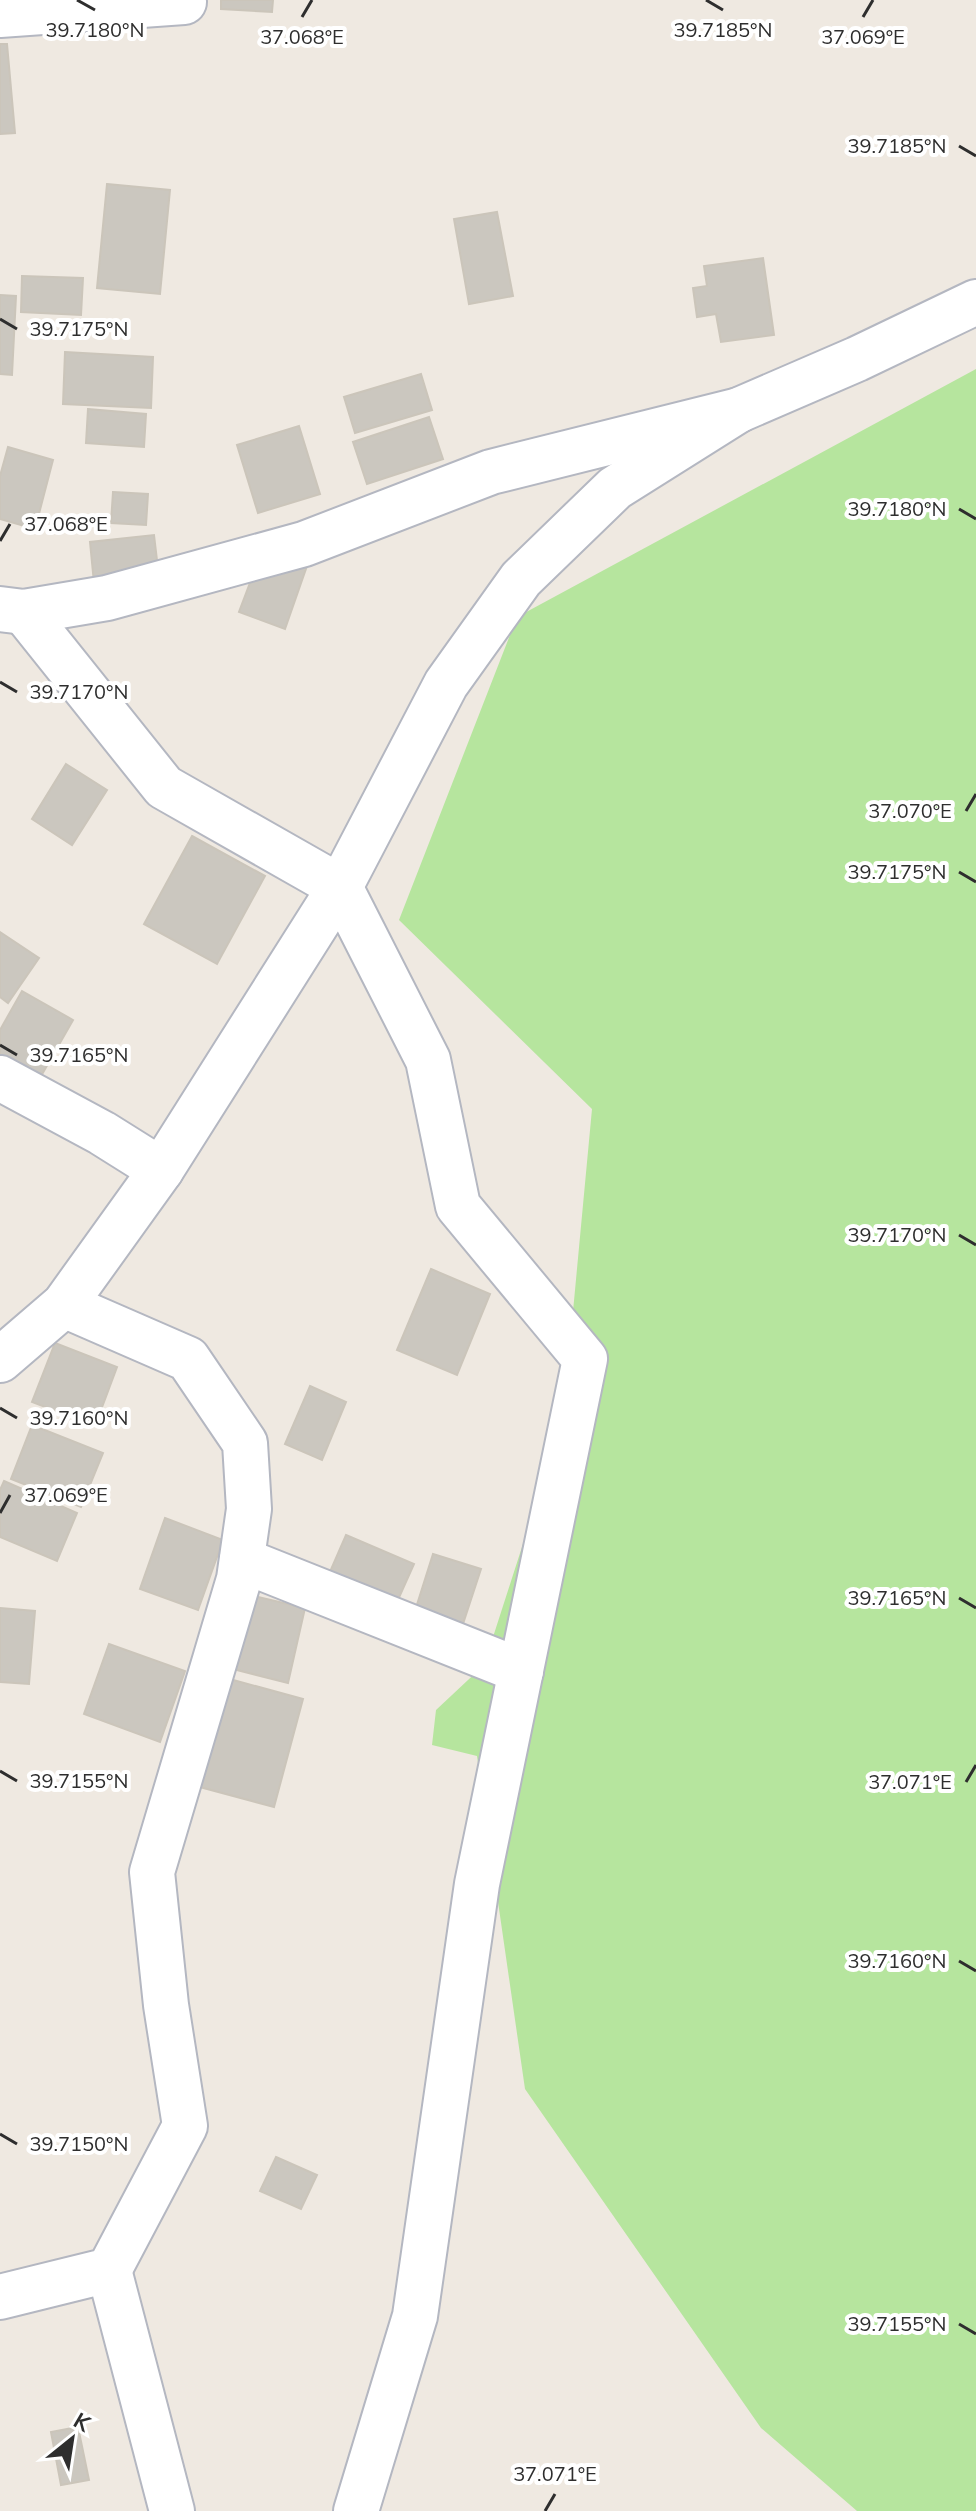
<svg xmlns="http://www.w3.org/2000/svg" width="976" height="2511" font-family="Mulish,sans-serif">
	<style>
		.green { fill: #b6e59e }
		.building { fill: #cbc7bf; stroke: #cbc5ba; stroke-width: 2 }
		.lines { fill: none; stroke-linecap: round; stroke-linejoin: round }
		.minor-casing { stroke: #b4b7c1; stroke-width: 48 }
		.minor { stroke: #fff; stroke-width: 44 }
		.ticks { fill: none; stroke: #2e2e2e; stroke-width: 3 }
		.ticks-label { font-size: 20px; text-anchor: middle; fill: #2e2e2e; stroke: #fff; stroke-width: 8; stroke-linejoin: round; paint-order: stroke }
	</style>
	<rect width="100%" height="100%" fill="#efe9e1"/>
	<!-- green -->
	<polygon class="green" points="976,369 976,2511 857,2511 761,2428 525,2089 477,1756 432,1745 436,1710 484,1665 541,1488 566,1386 592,1109 399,920 517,617"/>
	<!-- building -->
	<g class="building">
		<polygon points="221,0 273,0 272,12 221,9"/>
		<polygon points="0,44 7,44 15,133 0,134"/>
		<polygon points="107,184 170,190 160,294 97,288"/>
		<polygon points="497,212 513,296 469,304 454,219"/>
		<polygon points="763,258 774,335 721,342 716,314 697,317 693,288 707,286 704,266"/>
		<polygon points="22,276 83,278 81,315 21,312"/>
		<polygon points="0,295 16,296 12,375 0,374"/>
		<polygon points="65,352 153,357 151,408 63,404"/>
		<polygon points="421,374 432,410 355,433 344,397"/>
		<polygon points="88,409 146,414 144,447 86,443"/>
		<polygon points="429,417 443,459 367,484 353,442"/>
		<polygon points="299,426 320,494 258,513 237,445"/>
		<polygon points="8,447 53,460 35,529 0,519 0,476"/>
		<polygon points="113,492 148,494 146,525 111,523"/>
		<polygon points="154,535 159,577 94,583 90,542"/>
		<polygon points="307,566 285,629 239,612 256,567"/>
		<polygon points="66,764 107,790 72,845 32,819"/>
		<polygon points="192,836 265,876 217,964 144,924"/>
		<polygon points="0,932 39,958 8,1003 0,997"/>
		<polygon points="22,991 73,1020 36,1085 0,1064 0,1030"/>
		<polygon points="431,1269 490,1294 457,1375 397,1350"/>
		<polygon points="55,1343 117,1367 95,1426 32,1402"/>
		<polygon points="310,1386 346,1402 322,1460 285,1444"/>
		<polygon points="32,1425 103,1453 81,1507 11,1479"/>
		<polygon points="4,1481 77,1513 57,1561 0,1537 0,1490"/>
		<polygon points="165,1518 223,1540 198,1610 140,1589"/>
		<polygon points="346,1535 414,1564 393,1611 326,1581"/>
		<polygon points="433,1554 481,1569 461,1630 414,1614"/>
		<polygon points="250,1595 305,1608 288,1683 233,1669"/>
		<polygon points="0,1608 35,1611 29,1684 0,1682"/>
		<polygon points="109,1644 185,1671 160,1742 84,1714"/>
		<polygon points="226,1678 303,1699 274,1807 196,1786"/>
		<polygon points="276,2157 317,2175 301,2209 260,2191"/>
		<polygon points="78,2427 89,2480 61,2485 51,2432"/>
	</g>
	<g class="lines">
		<!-- minor casing -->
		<g class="minor-casing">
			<g id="minor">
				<polyline points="0,15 184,2"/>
				<polyline points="0,609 24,612 107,598 304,544 491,472 739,410 857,359 976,302"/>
				<polyline points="24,612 164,787 340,887 428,1060 458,1206 585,1359 477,1884 415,2316 356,2511"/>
				<polyline points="0,1078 102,1133 161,1170"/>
				<polyline points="0,1360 64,1305 161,1170 340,887 446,684 521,579 615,488 739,410"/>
				<polyline points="242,1560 521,1671"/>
				<polyline points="109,2270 172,2511"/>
				<polyline points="0,2297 109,2270 185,2126 166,2005 152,1872 239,1579 249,1509 245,1443 188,1359 64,1305"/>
			</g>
		</g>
		<!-- minor -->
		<use href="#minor" class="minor"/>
	</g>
	<!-- ticks -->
	<path class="ticks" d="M77 0 95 10M706 0 723 10M302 17 312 0M863 17 873 0M959 146 976 156M0 319 17 329M959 509 976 519M0 541 10 524M0 682 17 692M966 811 976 794M959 872 976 882M0 1045 17 1055M959 1235 976 1245M0 1408 17 1418M0 1513 10 1495M959 1598 976 1608M0 1771 17 1781M966 1782 976 1765M959 1961 976 1971M0 2134 17 2144M959 2324 976 2334M545 2511 555 2494"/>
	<g class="ticks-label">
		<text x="95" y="37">39.7180°N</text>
		<text x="723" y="37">39.7185°N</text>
		<text x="863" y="44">37.069°E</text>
		<text x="302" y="44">37.068°E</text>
		<text x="897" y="153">39.7185°N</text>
		<text x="79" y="336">39.7175°N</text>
		<text x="897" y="516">39.7180°N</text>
		<text x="66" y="531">37.068°E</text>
		<text x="79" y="699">39.7170°N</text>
		<text x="910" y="818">37.070°E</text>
		<text x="897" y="879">39.7175°N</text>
		<text x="79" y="1062">39.7165°N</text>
		<text x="897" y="1242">39.7170°N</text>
		<text x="79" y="1425">39.7160°N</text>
		<text x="66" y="1502">37.069°E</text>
		<text x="897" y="1605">39.7165°N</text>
		<text x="79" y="1788">39.7155°N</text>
		<text x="910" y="1789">37.071°E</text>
		<text x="897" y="1968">39.7160°N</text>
		<text x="79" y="2151">39.7150°N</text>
		<text x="897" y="2331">39.7155°N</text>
		<text x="555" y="2481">37.071°E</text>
	</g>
	<!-- north arrow -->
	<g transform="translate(72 2439) rotate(30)" stroke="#ffffff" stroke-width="6" paint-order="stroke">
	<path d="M0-6L14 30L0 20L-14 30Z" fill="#2e2e2e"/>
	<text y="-12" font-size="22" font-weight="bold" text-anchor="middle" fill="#2e2e2e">K</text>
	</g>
</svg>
